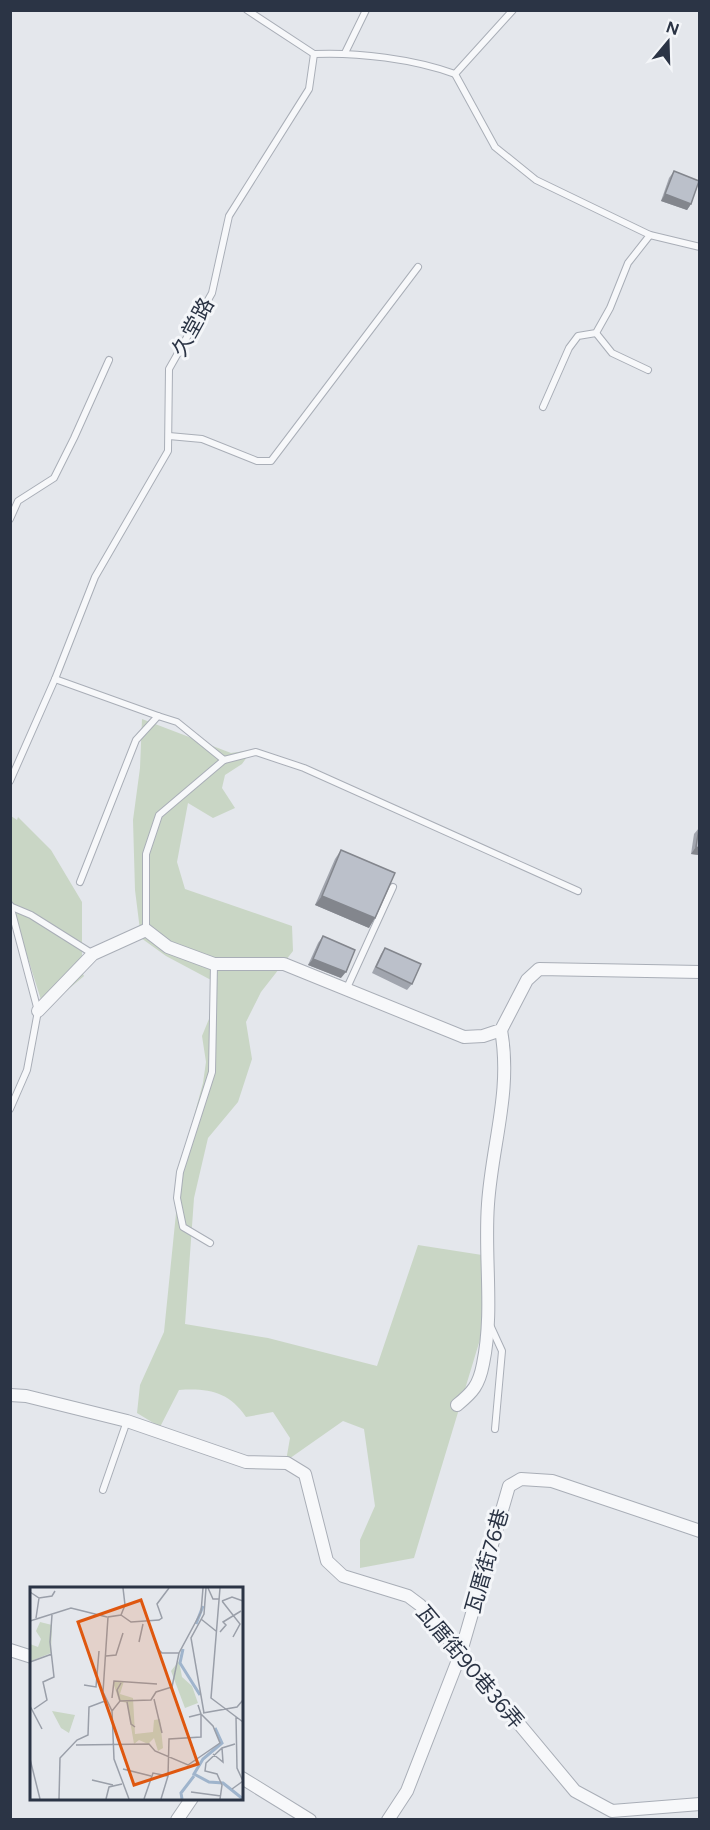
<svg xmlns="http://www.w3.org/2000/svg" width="710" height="1830" font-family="Figtree,'Noto Sans TC',sans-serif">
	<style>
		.green { fill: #c9d6c5 }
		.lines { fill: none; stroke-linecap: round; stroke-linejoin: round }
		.lane-casing { stroke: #a9aeb7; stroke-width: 8 }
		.street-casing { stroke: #a9aeb7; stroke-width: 14 }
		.lane { stroke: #f7f8fa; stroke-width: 6 }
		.street { stroke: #f7f8fa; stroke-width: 12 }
		.wall { fill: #a1a5ae }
		.shaded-wall { fill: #83868d }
		.building { fill: #bbc0ca; stroke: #83868d; stroke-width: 1.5 }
		.labels { text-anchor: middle; stroke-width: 6; stroke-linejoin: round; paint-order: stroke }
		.street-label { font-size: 21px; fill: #2b3445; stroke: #f4f6f9 }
		.inset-river { fill: none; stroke: #9fb4cc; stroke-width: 3 }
		.inset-road { fill: none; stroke: #9a9fa9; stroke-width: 1.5 }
		.view { fill: #df570f; fill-opacity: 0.15; stroke: #df570f; stroke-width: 3 }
		.inset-edge { fill: none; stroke: #2b3445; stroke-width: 3 }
	</style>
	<rect width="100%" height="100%" fill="#e4e7ec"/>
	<!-- green -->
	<g class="green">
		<path d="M142 719 231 753 252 750 242 764 225 775 222 788 235 808 213 818 188 803 177 862 185 889 292 926 293 951 261 992 246 1022 252 1059 238 1102 208 1138 194 1198 185 1324 268 1338 377 1366 418 1245 482 1255 488 1313 414 1558 360 1568V1540L375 1506 364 1429 343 1421 286 1461 290 1438 273 1412 246 1417C229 1392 209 1388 179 1390L160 1427 137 1413 140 1385 164 1332 181 1164 203 1083 206 1062 202 1036 211 1014V980L166 956 141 938 135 890 133 820 140 768Z"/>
		<polygon points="11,816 17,820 18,817 51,850 82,902 82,972 84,976 58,998 43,1006 11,905"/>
	</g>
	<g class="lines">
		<!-- lane casing -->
		<g class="lane-casing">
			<g id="lane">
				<polyline points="247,10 314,54"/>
				<polyline points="345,53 366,10"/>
				<polyline points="455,74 495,147 536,180 650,235 700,247"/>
				<polyline points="596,333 612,353 648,370"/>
				<polyline points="543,407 569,348 578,336 596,333 610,308 628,263 650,235"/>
				<polyline points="169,436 202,439 257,461 271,461 418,267"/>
				<polyline points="10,519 18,501 54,478 74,438 109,360"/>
				<polyline points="55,679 158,716"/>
				<path d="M10 781 55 679 95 577 168 451 169 369 212 293 229 216 309 89 314 54C357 52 414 59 455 74L513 10"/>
				<polyline points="80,882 136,740 158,716 177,722 224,760 256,752 304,768 578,891"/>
				<polyline points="10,905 38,1011 27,1070 10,1109"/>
				<polyline points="12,907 31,915 93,954"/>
				<polyline points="146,930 146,854 159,815 224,760"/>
				<polyline points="346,990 393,887"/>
				<polyline points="210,1243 183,1227 177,1198 180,1172 212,1072 214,964"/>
				<polyline points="491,1327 502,1351 495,1429"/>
				<polyline points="103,1490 127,1421"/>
			</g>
		</g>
		<!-- street casing -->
		<g class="street-casing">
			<g id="street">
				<polyline points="38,1011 93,954 146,930 168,947 214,964 284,964 464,1037 483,1036 501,1030 527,980 539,969 700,972"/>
				<polyline points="10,1395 26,1396 127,1421 246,1462 287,1463 305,1474 327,1561 343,1576 408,1596 420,1605 575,1791 612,1811 700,1804"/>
				<path d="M457 1405C473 1392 479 1385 483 1364 494 1311 484 1257 488 1204 492 1144 512 1091 501 1030"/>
				<polyline points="10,1650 32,1657"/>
				<polyline points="242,1778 310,1820"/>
				<polyline points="177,1820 192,1798"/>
				<polyline points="388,1820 407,1791 460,1655 509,1486 521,1479 552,1481 700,1531"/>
			</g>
		</g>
		<!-- lane -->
		<use href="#lane" class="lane"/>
		<!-- street -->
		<use href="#street" class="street"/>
	</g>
	<!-- wall -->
	<g class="wall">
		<polygon points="674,171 691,204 687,210 661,201 669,178"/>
		<polygon points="699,828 699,855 691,854 694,834"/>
		<polygon points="341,850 369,928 315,905 335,859"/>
		<polygon points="323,936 341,978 308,965 318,943"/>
		<polygon points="385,948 412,984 407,990 372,973 381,954"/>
	</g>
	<!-- shaded-wall -->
	<g class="shaded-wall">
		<polygon points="665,194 691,204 687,210 661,201"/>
		<polygon points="696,847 699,848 699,855 691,854"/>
		<polygon points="322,896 375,918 369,928 315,905"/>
		<polygon points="313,959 346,972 341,978 308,965"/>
	</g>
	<!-- building -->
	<g class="building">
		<polygon points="674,171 699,181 691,204 665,194"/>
		<polygon points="699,828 699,848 696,847"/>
		<polygon points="341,850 395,873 375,918 322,896"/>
		<polygon points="323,936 355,950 346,972 313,959"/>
		<polygon points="385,948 421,964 412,984 376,967"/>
	</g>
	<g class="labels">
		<!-- street labels -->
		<g class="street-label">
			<text transform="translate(193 327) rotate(-61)" y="7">久堂路</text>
			<text transform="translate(487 1561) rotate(-74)" y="7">瓦厝街76巷</text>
			<text transform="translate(470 1667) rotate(50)" y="7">瓦厝街90巷36弄</text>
		</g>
	</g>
	<!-- overview -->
	<g transform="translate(30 1587)">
		<rect width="213" height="213" fill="#e4e7ec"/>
		<path d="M10 35 22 38 21 66 1 74 0 57 8 60 11 52 6 44ZM149 74 152 90 162 99 168 116 155 121 141 84ZM94 94 90 107 103 111 105 147 123 145 124 133 130 132 133 161 128 164 124 151 118 157 109 153 104 157 97 116 89 114 83 95ZM22 124 45 128 39 146 31 141Z" fill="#c9d6c5"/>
		<path class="inset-river" d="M166 37 173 19M153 62 150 76 170 108M185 141 192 156 173 172 164 187 179 195 193 196 213 212M152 212 151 206 164 189"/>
		<path class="inset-road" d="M93 1 95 18 91 28 78 30 73 105 82 124 84 172 99 212M178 1 183 12H189M190 1 181 111 213 135M0 5 9 11 22 9 25 4M192 14 210 37 203 50M192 14 202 10 213 14M91 28 101 35 129 33 132 31 127 17 139 1M6 31 9 11M171 32 186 44M0 34 41 21 77 30M190 45 196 38 193 35 211 24M109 55 113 37M127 61 132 66H149M76 69 86 68 93 46M0 75 22 67M54 98 66 100 69 64M82 111 84 94 127 97M124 112 132 146M90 114 87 103 91 96M97 115 101 137 105 140M0 119 12 142M4 122 17 113 13 95 24 90 20 55 22 28M82 124 90 114 121 113 126 105 142 100 149 66 171 25 173 1M173 126 207 120 213 113M174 126 161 51 174 27 176 1M159 130 171 127 168 118M46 158 119 157 125 164 158 178 190 156 183 139 171 127M183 167 193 175 192 161M0 172 10 212M93 182 121 189M138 189 139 152 171 150V128M62 193 83 198M202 202 213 194 207 181 206 130M161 205 191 209M29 212 30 171 47 153 58 148 59 120 75 114M76 212 79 200 92 197M114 212 123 186 138 189 131 212M190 212 192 198 187 187 175 184 176 176 192 161 205 157"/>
		<path class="view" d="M111 13 168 177 104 198 48 35Z"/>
		<rect width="213" height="213" class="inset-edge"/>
	</g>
	<!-- border -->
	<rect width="710" height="1830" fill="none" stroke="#2b3445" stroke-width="24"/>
	<!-- north arrow -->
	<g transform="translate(668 42) rotate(19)" stroke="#f4f6f9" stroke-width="4.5" paint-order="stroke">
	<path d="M0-4.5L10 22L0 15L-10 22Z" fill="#2b3445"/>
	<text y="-9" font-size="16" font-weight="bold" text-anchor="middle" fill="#2b3445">N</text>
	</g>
</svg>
